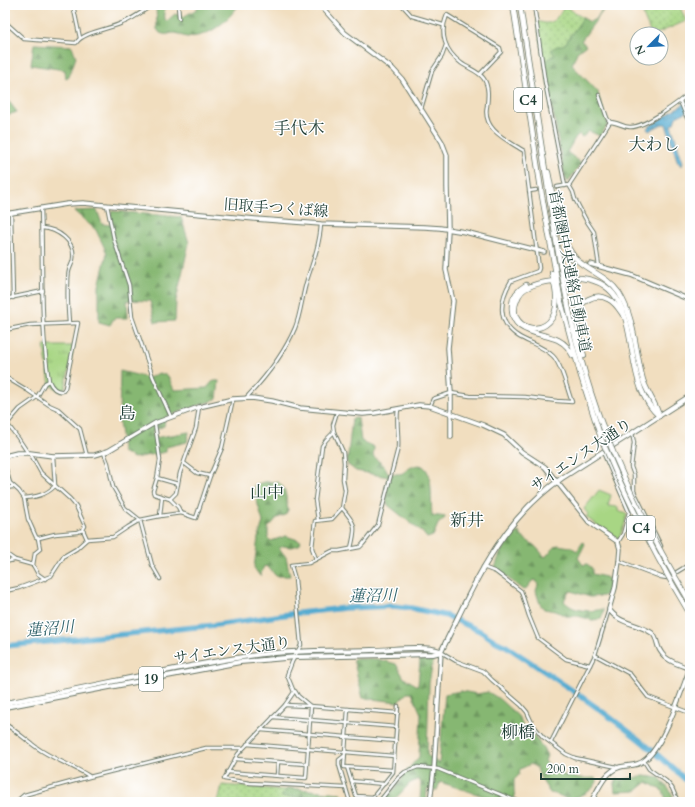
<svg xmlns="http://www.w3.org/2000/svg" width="695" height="807" font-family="Cardo,'Noto Serif JP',serif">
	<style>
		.grass { fill: url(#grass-dots); stroke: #648a5c }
		.forest { fill: url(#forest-firs); stroke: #527a53 }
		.park { fill: url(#park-tufts); stroke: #648a5c }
		.garden { fill: #a8d684; stroke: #648a5c }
		.water { fill: url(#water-waves); stroke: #3a7482 }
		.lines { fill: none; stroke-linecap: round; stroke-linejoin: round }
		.river { stroke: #54abd0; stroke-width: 5.5 }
		.secondary-tunnel { stroke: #c7bea3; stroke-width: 3.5; stroke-dasharray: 3.5 2; stroke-linecap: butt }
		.street-casing { stroke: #687565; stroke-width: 4.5 }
		.secondary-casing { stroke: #687565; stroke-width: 5.5 }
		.primary-casing { stroke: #687565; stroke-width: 6 }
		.highway-casing { stroke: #687565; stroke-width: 6 }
		.street { stroke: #fff; stroke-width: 2.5 }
		.secondary { stroke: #fff; stroke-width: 3.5 }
		.primary { stroke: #fff; stroke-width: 4 }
		.highway { stroke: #fff; stroke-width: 4.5 }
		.highway-bridge-casing { stroke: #687565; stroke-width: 6; stroke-linecap: butt }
		.highway-bridge { stroke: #fff; stroke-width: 4.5 }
		.labels { text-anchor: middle; stroke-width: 3; stroke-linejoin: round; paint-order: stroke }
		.shield { fill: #fff; stroke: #627771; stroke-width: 1 }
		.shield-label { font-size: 14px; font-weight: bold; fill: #1f3d34 }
		.street-label { font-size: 15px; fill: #1f3d34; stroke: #fff }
		.water-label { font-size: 16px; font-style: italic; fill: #32646b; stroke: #fff }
		.quarter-label { font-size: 17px; fill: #1f3d34; stroke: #fff }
	</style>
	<defs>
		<pattern id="grass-dots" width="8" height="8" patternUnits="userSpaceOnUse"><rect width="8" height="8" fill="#a8d684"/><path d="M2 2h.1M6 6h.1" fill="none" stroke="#88af6d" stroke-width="1.8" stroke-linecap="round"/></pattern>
		<pattern id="forest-firs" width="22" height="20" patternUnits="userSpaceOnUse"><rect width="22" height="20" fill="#86b772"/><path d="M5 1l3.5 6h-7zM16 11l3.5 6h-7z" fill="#6d965e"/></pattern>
		<pattern id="park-tufts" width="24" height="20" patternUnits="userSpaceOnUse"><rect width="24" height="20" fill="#a8d684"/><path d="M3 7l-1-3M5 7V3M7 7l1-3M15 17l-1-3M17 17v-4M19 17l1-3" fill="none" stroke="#88af6d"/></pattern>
		<pattern id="water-waves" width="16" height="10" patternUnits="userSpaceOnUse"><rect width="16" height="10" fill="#54abd0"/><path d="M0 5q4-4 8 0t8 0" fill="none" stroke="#458caa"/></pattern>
	</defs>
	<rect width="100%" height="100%" fill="#fff"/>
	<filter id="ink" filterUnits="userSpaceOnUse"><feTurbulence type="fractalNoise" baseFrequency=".025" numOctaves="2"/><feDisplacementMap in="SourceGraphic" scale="8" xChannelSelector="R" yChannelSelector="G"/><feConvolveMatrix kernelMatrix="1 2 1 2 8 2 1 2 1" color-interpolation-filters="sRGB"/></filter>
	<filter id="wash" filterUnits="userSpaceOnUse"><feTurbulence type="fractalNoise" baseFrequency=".012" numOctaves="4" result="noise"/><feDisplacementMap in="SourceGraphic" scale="16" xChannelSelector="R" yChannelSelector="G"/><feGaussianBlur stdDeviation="0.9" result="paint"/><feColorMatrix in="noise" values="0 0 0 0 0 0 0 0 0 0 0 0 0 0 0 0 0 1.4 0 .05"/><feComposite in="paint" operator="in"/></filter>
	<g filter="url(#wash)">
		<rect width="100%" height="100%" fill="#f1debf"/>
		<!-- grass -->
		<g class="grass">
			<polygon points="649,5 679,5 686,21 656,34 651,34 643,15"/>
			<path d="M565 6 583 18 565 44 551 50 555 55 544 62 537 21C554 27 555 19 565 6Z"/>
			<polygon points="222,785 335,794 340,802 218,802"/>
		</g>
		<!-- forest -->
		<g class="forest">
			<path d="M158 5H164L165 20 167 21 175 14 183 17 197 9 198 5H239C226 22 210 37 187 37 183 37 179 33 175 33 168 33 168 36 160 33L157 29 156 6Z"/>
			<polygon points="604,5 607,5 581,41 586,45 577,52 572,65 599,93 598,94 608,124 600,136 589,131 582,137 579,134 575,138 567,152 581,163 568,182 565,178 544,62 555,55 551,50 555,47 565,44 583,18 590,22 597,18"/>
			<polygon points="34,44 72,46 76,57 69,77 66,79 65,70 31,65"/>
			<polygon points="5,98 7,99 17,112 5,116"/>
			<polygon points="97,210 102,224 111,225 111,211 181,217 189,243 176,300 175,321 155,322 150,301 127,300 128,318 114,318 110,325 99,322 99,286 107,253 96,230 74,211"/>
			<polygon points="120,371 149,378 159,373 168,376 174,390 207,388 213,381 219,381 217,399 165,417 164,426 152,431 154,438 189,432 187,442 166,447 166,452 134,458 122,452 121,435 119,423"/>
			<path d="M354 417 358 418 361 441 374 447 373 456 385 467 388 473C407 476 400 472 414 466 436 458 430 505 432 515L446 517 438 524 433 536 427 538 423 533 388 505 386 499 388 477 356 471 347 464 352 419Z"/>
			<path d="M264 482C268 482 273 481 277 482 287 485 286 502 288 510L285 515 277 518 268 528V538L271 541 286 536 301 541 299 545 291 547 284 546 279 548 286 557 290 576H276L268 567 264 566 260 576 254 568 258 538 263 522 255 494 254 485Z"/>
			<path d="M519 532 522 537 535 546 545 557 557 545 571 547 577 551 583 542 585 544 578 558 583 565 587 564 592 568V574L606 577 611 581 610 590 604 596 590 597 571 591 568 592 564 601C573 612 591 612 603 609L604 611 601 619 592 620 578 616H566L556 611 544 609 540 604 536 591 538 585 536 580 532 581 525 590H523L495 568C500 553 504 540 519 532Z"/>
			<path d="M353 659H377L396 664 404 678 418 686 420 660 433 661 429 683 427 755 439 764 445 694 461 691 477 694 488 692 498 698 518 716 525 730 532 734 540 744 547 755 545 761C558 777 575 779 595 778L597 782C591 793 580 796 568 800L559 795 550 793 540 777 537 768 531 764 520 769 519 775 514 780V791L515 802H502L440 782 437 790 427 789 426 802H420L421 783 418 779 410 783 392 802H379L396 788 409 768 419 757 421 714 412 693H407L398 702 363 698Z"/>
			<polygon points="644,776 660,778 671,792 675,802 663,802 666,799 663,791 647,782 636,791 615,792 614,785 617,778 621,780"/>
			<polygon points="288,788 341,793 346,802 341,802 333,797 281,797"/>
		</g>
		<!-- park -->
		<polygon class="park" points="44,346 74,346 65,388 60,391 50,385"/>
		<!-- garden -->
		<polygon class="garden" points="599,490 611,495 608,506 618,507 618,511 627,514 625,523 619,539 598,526 586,517 588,514 584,509"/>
		<!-- water -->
		<polygon class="water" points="690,100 690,110 676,117 674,123 671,125 683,162 682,166 681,166 677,160 666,124 662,124 649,131 647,129 648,127"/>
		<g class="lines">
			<!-- river -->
			<path class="river" d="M5 646 216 625 290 614 345 608 393 606 411 608 447 616 480 631 497 642 506 646C570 688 635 731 690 784"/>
		</g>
	</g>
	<g filter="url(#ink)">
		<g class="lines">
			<!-- secondary-tunnel -->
			<g class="secondary-tunnel">
				<polyline points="544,252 567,258"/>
				<polyline points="580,261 590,264"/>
			</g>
			<!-- street casing -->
			<g class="street-casing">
				<g id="street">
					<polyline points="73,5 80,38"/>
					<polyline points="178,5 179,18"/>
					<polyline points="402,5 412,16 443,25"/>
					<polyline points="534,5 545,82 565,186"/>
					<path d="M5 22 24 39 76 43C83 32 110 29 122 23 133 19 142 12 152 5"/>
					<polyline points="599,95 607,118 610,122"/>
					<polyline points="680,101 687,118"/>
					<polyline points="421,109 432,71 442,56 446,45"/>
					<path d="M569 185 610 122C618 122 624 128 631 127 645 127 680 102 690 92"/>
					<polyline points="569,185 573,192 575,199 586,220 594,232 599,266"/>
					<polyline points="557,187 569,185"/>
					<polyline points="529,191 536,190"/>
					<polyline points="107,205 114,240 129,285 132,317 153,377 171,417"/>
					<polyline points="11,213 13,298"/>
					<path d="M42 228C57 229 76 241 73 259 73 262 71 265 70 268 68 272 68 278 68 283 67 296 68 310 69 323"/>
					<polyline points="5,299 43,291"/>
					<path d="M5 330 30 325 78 323 65 388 63 391C56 392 52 388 49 381 40 324 43 266 41 208"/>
					<polyline points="5,378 7,378 27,390 49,405 58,409 80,429 87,456"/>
					<path d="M246 398C265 378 284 354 295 328 301 313 302 296 307 280 313 262 320 243 321 224"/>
					<path d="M430 406 433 399 451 393 470 396 525 397 557 401 572 402C567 389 562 365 553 356 543 346 529 343 518 336 496 322 500 299 511 281L538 271 539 268 524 151C507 140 482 130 487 106 488 97 489 87 484 79 479 71 469 69 461 63 445 51 439 34 447 15L500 48 501 52 480 74"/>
					<path d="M337 412 333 425 334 432 343 452 344 463 343 479 345 490 342 508C357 525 356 527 351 548"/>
					<polyline points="5,421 18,438 28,453"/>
					<polyline points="155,424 160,460 157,478 178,484"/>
					<polyline points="5,425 7,424 20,409 37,397 45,383 49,381"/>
					<polyline points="632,433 634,443 631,467 634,475 634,491 661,546"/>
					<polyline points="603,452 629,512 623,534 618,542"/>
					<polyline points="30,453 41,473 70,499 76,506 85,526 83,530 87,539"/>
					<polyline points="104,453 108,463 113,487 125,508 140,520 152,565 160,579"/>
					<polyline points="53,456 55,485"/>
					<polyline points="184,463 197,473 210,476"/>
					<polyline points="5,466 10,483 19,491 24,498 28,519 36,537 38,538 40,549 35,553 33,565 38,574 45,579"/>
					<polyline points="157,478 153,491 154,494 170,499 176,493 180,473 196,428 199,407"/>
					<polyline points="5,488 13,487"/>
					<path d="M24 498C36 497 46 495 55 486"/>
					<polyline points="170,499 178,507 181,513"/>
					<polyline points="160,516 162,497"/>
					<polyline points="318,520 315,500 322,446 326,440 334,432"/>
					<polyline points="39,538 55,534 77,532 83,530"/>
					<polyline points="5,553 15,560 33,565"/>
					<polyline points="316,559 312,548 315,521 332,519 342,508"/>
					<polyline points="619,561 661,577 667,578 690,564"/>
					<polyline points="5,562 14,560"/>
					<polyline points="483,567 496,572 521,591 529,616 538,638 566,659 590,665"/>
					<polyline points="5,591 19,588 51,576 64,556 76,549 87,539 113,537 128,527 140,520 160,516 181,513 196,518 210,476 222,448 233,399"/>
					<polyline points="441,652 456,661 483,671 492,680 521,705 527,712 533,725 543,737 566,754 575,758 617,767"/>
					<polyline points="595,655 630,674 648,697 690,713"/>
					<polyline points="295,691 298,696 310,706 398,713"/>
					<polyline points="285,705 309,706"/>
					<polyline points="348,709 344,767 393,770"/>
					<polyline points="273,717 397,727"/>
					<path d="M5 724C16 731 25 739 36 747 52 759 72 765 89 776"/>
					<polyline points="261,730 396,741"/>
					<polyline points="551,742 595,655 609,609"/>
					<polyline points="247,744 394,756"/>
					<polyline points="344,756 339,760 339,765 350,802"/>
					<polyline points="235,759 307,764"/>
					<polyline points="644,761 649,769 666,781 672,788 678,802"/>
					<polyline points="347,767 356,796 373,797 393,772 398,706"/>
					<polyline points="227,772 306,778 311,706"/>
					<polyline points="277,775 278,762"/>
					<polyline points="351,781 384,784"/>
					<path d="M346 788 250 783 224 779 238 754 285 705 294 692 287 675 292 662 301 645 295 579 291 565 309 563 332 551H339L360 547 363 544 378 525 398 448C399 435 396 422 398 409"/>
					<polyline points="16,802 24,795 89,777 206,748 243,748"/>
					<polyline points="379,802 398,778 405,772 418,767 438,769 519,802"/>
				</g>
			</g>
			<!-- secondary casing -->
			<g class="secondary-casing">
				<g id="secondary">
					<polyline points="320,5 345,33 393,69 402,79 442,142 447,155 447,187 448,229 446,270 453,301 448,348 451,393 451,437"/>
					<polyline points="5,214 67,204 83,203 255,219 321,224 425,227 440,228 465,232 544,252"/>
					<polyline points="567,258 572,259"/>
					<polyline points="590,264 631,275 690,300"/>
					<path d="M5 456 17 453H30L53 456 95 455 108 451 155 423 199 407 233 399 252 398 272 401 300 408 363 414 375 413 419 405 430 406 483 425 504 435 522 452 545 467 589 522 618 542 620 549 619 561 615 588 609 609C618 624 638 623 652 633 658 638 656 646 661 652 666 661 681 665 690 669"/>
					<polyline points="430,802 434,768 441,652"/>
					<path d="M591 802C598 790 605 771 620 767 629 765 639 766 646 759 665 743 681 692 690 668"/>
				</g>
			</g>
			<!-- primary casing -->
			<g class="primary-casing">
				<g id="primary">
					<path d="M5 703C89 688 171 667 256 655 294 650 333 651 371 650 390 650 423 645 440 651"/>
					<path d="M5 707 240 662 296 657 433 654 441 652C474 585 499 522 562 478L690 396"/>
				</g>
			</g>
			<!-- highway casing -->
			<g class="highway-casing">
				<g id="highway">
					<polyline points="513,5 542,196 561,302 580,373 601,438"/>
					<path d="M520 5C529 62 537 119 546 176 559 264 573 353 607 437"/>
					<path d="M548 172C554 200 558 241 578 261 591 272 609 278 619 293 635 319 635 351 643 380 647 393 656 403 659 416"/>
					<path d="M552 273C554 284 558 296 556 307 550 342 504 329 517 300 519 294 523 289 529 287 536 283 545 282 553 281"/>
					<path d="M567 278C638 273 624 344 641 389 645 399 651 409 659 416"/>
					<path d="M526 285C519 289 513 296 512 304 509 334 540 332 558 340 566 344 569 349 573 356"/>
					<path d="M584 356C581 344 576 329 577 316 579 301 595 292 608 299 615 302 619 309 623 315"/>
				</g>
			</g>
			<!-- street -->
			<use href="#street" class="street"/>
			<!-- secondary -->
			<use href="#secondary" class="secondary"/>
			<!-- primary -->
			<use href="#primary" class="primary"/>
			<!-- highway -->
			<use href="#highway" class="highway"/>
			<!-- highway-bridge casing -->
			<g class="highway-bridge-casing">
				<g id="highway-bridge">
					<path d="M607 437C630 495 658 549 690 602"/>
					<path d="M601 438C627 501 655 556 690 614"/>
				</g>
			</g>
			<!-- highway-bridge -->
			<use href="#highway-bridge" class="highway-bridge"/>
		</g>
	</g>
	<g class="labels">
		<!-- shield labels -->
		<g class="shield">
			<rect x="514" y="88" width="28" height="24" rx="3"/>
			<rect x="627" y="516" width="28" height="24" rx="3"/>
			<rect x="139" y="667" width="24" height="24" rx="3"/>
		</g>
		<g class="shield-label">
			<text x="528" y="105">C4</text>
			<text x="641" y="533">C4</text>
			<text x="151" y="684">19</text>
		</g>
		<!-- street labels -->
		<g class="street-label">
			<text transform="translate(276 208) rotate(4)" y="5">旧取手つくば線</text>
			<text transform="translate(570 271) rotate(79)" y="5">首都圏中央連絡自動車道</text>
			<text transform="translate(581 455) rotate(-34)" y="5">サイエンス大通り</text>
			<text transform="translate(232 650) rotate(-8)" y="5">サイエンス大通り</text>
		</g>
		<!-- water labels -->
		<g class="water-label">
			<text transform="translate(373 595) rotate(-1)" y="6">蓮沼川</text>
			<text transform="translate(50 628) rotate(-5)" y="6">蓮沼川</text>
		</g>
		<!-- quarter labels -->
		<g class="quarter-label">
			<text x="299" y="134">手代木</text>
			<text x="654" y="150">大わし</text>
			<text x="127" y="419">島</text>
			<text x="267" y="498">山中</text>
			<text x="467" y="526">新井</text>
			<text x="518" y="738">柳橋</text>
		</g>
	</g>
	<!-- margin -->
	<rect width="695" height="807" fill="none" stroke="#fff" stroke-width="20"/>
	<!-- north arrow -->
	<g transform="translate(649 46) rotate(246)"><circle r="19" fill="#ffffff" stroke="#a5b1ae"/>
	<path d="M0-3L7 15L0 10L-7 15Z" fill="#1f6fb2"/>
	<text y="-6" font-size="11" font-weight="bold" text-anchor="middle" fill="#1f3d34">N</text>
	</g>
	<!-- scale -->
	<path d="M541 773v6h89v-6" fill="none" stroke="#1f3d34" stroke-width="2"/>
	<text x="547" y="773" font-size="12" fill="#1f3d34" stroke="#ffffff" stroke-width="3" paint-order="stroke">200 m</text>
</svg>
